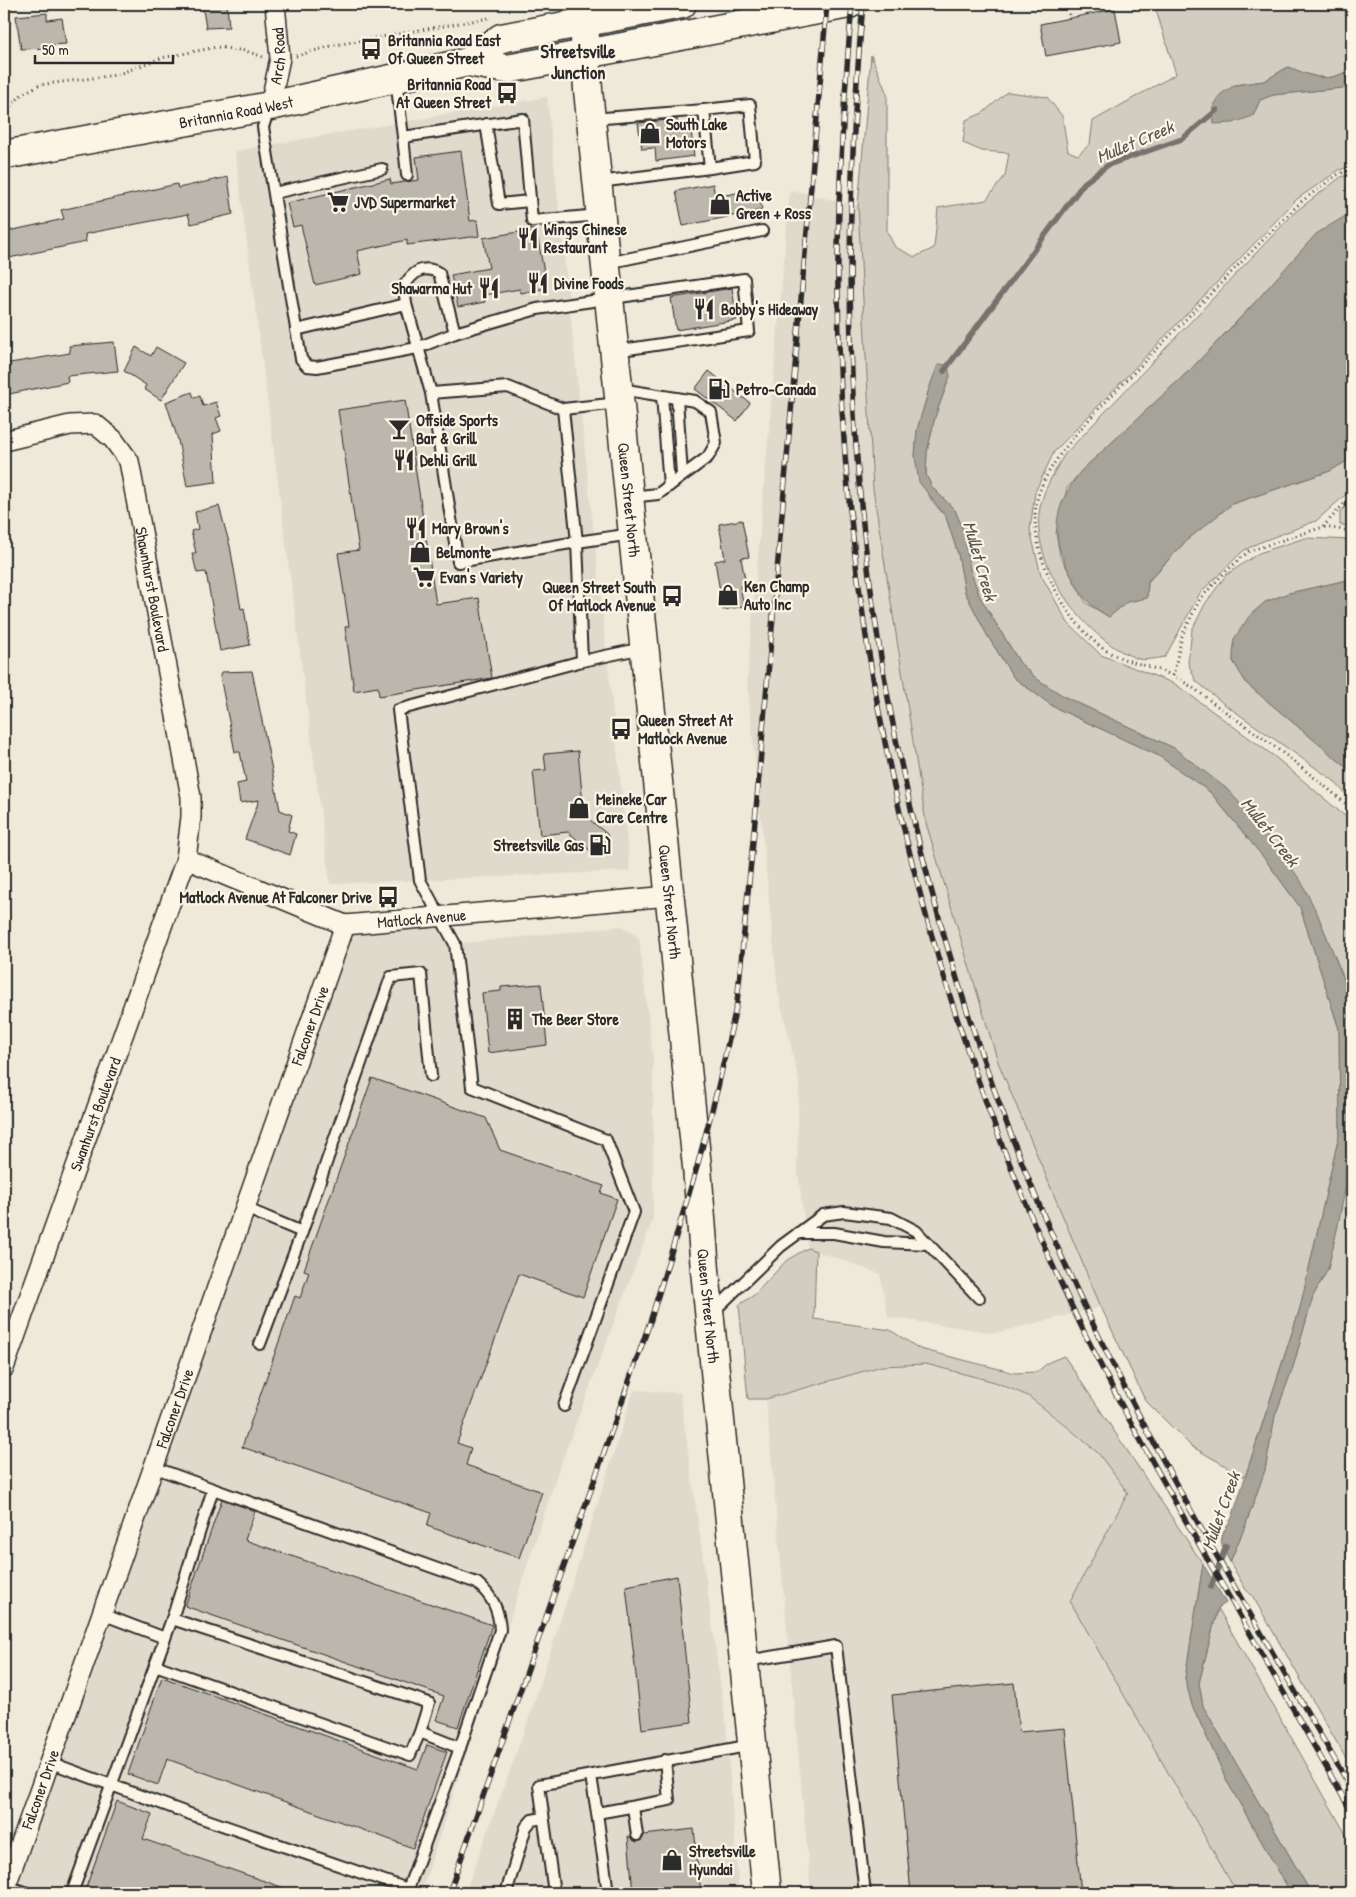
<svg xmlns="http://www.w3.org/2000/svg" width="1356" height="1897" font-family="'Patrick Hand',sans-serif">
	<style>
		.built { fill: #e0dacc }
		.green { fill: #d2cdc0; stroke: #7e7c76 }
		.water { fill: #a6a399; stroke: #75736d }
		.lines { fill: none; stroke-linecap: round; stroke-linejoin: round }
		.stream { stroke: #75736d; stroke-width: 5.5 }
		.building { fill: #bcb7ac; stroke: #2b2b2b }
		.service-casing { stroke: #2b2b2b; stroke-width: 14 }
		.minor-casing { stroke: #2b2b2b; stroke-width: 22 }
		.secondary-casing { stroke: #2b2b2b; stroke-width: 31 }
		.path { stroke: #2b2b2b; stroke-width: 3; stroke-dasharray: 1 4; stroke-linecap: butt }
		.service { stroke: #fcf5e5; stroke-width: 10 }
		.minor { stroke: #fcf5e5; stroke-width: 19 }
		.secondary { stroke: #fcf5e5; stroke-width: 28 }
		.rail-casing { stroke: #2b2b2b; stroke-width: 5.5 }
		.rail { stroke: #fcf5e5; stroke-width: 4; stroke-dasharray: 11; stroke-linecap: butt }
		.labels { text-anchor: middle; stroke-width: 4.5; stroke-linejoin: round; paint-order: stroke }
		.poi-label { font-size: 16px; font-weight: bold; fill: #2b2b2b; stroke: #fcf5e5; text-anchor: start }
		.street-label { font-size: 16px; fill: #2b2b2b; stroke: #fcf5e5 }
		.neighbourhood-label { font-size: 18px; font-weight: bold; fill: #2b2b2b; stroke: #fcf5e5 }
		.water-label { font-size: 18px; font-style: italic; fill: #565552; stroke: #fcf5e5 }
	</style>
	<rect width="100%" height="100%" fill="#efe9da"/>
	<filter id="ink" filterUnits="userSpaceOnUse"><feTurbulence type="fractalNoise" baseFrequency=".02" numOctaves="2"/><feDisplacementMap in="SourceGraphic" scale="10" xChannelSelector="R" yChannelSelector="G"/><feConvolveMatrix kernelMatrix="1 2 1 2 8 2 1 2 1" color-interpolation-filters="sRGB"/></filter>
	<g filter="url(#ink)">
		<!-- built -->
		<g class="built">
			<polygon points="547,97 630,871 330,884 235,151"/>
			<polygon points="790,190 858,206 873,489 926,823 998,1062 1101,1307 995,1333 888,1317 880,1274 808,1248 797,1165 799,1081 778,991 747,680"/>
			<polygon points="440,916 455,944 622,926 639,938 653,1059 653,1219 557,1474 421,1893 4,1893 345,925"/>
			<polygon points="926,1364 995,1382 1028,1396 1098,1453 1128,1493 1070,1601 1237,1893 811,1893 766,1399 882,1366"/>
			<polygon points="634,1390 680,1393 726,1724 739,1893 465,1893 527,1724"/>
		</g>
		<!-- green -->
		<g class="green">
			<path d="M1154 4H1234L1245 9 1258 4H1347L1352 16V68C1328 85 1313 76 1288 67L1264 81 1235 85 1253 116 1260 100 1273 95 1352 87V166L1339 170 1297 199 1054 452 1035 492 1030 530 1041 575 1068 623 1101 655 1175 684 1274 756 1352 822V999L1317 913 1174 748 1065 697 1037 679 1020 663 980 597 970 570 964 532 955 510 932 487 926 475 927 452 935 417 950 376 938 365 929 389 917 430 915 457 931 500 946 517 958 554 965 592 987 635 1014 678 1054 707 1159 756 1210 792 1264 858 1300 907 1339 1029 1340 1131 1300 1308 1245 1477 1191 1446 1145 1400 1101 1307 998 1062 926 823 873 489 858 206 871 55 887 94V232L895 247 915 257 934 248 938 208 986 200 1005 176 1009 153 982 151 963 143 966 120 983 113 1007 92 1047 97 1062 116 1068 151 1078 155 1090 144 1093 121 1176 74Z"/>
			<path d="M1352 174V213L1282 274 1191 369 1082 470 1067 488 1056 533 1060 556 1086 603 1109 617 1127 602 1147 598 1148 582 1187 540 1232 504 1330 471 1352 458V489L1316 521 1258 543 1243 551 1200 593 1165 657C1157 658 1146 661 1139 659 1088 643 1033 569 1039 514 1041 493 1054 473 1064 455L1295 212 1341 177Z"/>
			<polygon points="1352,500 1352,526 1340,525 1340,512"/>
			<polygon points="1305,538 1352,540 1352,579 1289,593 1265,602 1234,639 1233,661 1247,684 1352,772 1352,801 1333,780 1224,704 1196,681 1188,663 1192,630 1205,604 1226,575 1259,553"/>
			<polygon points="1352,1155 1352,1528 1348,1555 1352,1580 1352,1769 1252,1595 1246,1590 1230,1562 1246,1524 1265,1470 1275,1416 1293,1367 1313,1296 1328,1269"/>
			<polygon points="808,1248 816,1251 814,1319 890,1330 920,1349 1015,1373 1037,1372 1049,1362 1064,1356 1203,1564 1185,1678 1192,1705 1228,1783 1291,1893 1237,1893 1070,1601 1128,1493 1098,1453 1065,1425 1028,1396 995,1382 926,1364 882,1366 766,1399 748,1399 739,1305 754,1295 787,1260"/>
			<polygon points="1218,1608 1352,1845 1352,1893 1311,1893 1203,1706 1199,1683"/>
		</g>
		<!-- water -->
		<g class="water">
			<path d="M1288 67C1313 76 1327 85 1352 68V87L1273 95 1260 100 1253 116 1233 123 1214 124 1213 107 1221 94 1235 85 1264 81Z"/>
			<path d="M1350 213H1352V458L1330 471 1232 504 1187 540 1148 581 1147 598 1127 602 1109 617C1085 602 1084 599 1071 575 1048 535 1054 505 1082 470L1191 369 1248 310 1316 234Z"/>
			<path d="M942 364 948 366 950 376 935 417 927 452 926 475 932 487 955 510 964 532 970 570 980 597 1020 663 1037 679 1065 697 1174 748 1227 789 1263 829 1301 881 1317 913 1352 999V1155L1337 1230 1328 1269 1313 1296 1293 1367 1275 1416 1265 1470 1246 1524 1230 1562C1218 1540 1219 1539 1232 1518L1300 1308 1340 1131 1339 1029 1300 907 1264 858 1210 792 1159 756 1054 707 1014 678 987 635 965 592 958 554 946 517 919 482 915 457 917 430 929 389 938 365Z"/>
			<polygon points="1352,579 1352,772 1247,684 1233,661 1234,639 1250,615 1265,602 1289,593"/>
			<polygon points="1203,1564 1226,1603 1218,1608 1199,1683 1203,1706 1311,1893 1291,1893 1228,1783 1192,1705 1185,1678"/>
		</g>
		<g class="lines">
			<!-- stream -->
			<g class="stream">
				<polyline points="944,371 1084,183 1108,165 1182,139 1217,110"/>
				<polyline points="1211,1587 1226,1546"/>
			</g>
		</g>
		<!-- building -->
		<g class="building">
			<polygon points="202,4 227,4 229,27 206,28"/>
			<polygon points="1115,9 1121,42 1046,56 1040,24"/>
			<polygon points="47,13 47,20 62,18 66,44 50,45 50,48 21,49 16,16"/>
			<polygon points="677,119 679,131 691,130 694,156 656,161 655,148 642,149 638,123"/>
			<polygon points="461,151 470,221 477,220 479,236 407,245 407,240 357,251 362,274 315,285 301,225 293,227 287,203 390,179 391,184 419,180 416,157"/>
			<polygon points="228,177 233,214 191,224 188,214 85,234 86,242 4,259 4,232 64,219 61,210 177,184 178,188"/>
			<polygon points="713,184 715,197 758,189 762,210 683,226 676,191"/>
			<polygon points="536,229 547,288 521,293 520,289 484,295 485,302 458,307 451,275 489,268 483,238"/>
			<polygon points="732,288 737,320 676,330 671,298"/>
			<polygon points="114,342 118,371 67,376 68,382 4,395 4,364 70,353 69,346"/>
			<polygon points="136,347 151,356 156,347 184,363 161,400 144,389 146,385 124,371"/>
			<polygon points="709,371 750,403 737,421 695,389"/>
			<polygon points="192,392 194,398 200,396 203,406 216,402 221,416 216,418 221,431 213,434 216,482 187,486 178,440 166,402"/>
			<polygon points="405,400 436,604 479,598 492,678 379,696 378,687 354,691 345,627 349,626 338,553 359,550 338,410"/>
			<polygon points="219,506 230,546 241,609 244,608 250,645 220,651 206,572 197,573 192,553 196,553 191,531 198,529 195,512"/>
			<polygon points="742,520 749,557 741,558 746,585 740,586 744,606 723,610 715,561 725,559 719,524"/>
			<polygon points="252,671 280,810 292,815 288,831 296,834 290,855 245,839 259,800 240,803 237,784 246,782 240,752 235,752 220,676 221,672"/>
			<polygon points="578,751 584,815 607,834 609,846 603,853 594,854 568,832 540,835 533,771 546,770 544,754"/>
			<polygon points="541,984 547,1045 488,1053 482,993 501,991 501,987"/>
			<polygon points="372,1078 486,1118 500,1150 604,1186 601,1193 617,1199 583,1297 519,1274 457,1443 471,1448 466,1465 542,1492 519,1558 427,1526 431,1513 242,1447 295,1296 300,1298 309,1272 304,1270"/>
			<polygon points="222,1499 255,1511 245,1540 492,1625 458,1727 436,1720 444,1696 185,1606"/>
			<polygon points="677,1576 692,1722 642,1729 626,1586"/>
			<polygon points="162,1677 418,1769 427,1745 447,1752 413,1848 167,1759 158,1785 128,1774"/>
			<polygon points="1014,1683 1019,1732 1065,1728 1081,1893 911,1893 892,1695"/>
			<polygon points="117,1801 152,1814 143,1839 293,1891 293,1893 84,1893"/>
			<polygon points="694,1829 701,1893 633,1893 628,1836 637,1842 642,1840 644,1835"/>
		</g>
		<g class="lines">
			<!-- service casing -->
			<g class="service-casing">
				<g id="service">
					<polyline points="396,79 403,137 523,119 532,221 600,215"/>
					<polyline points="269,109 263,127 301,359 307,366 317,367 417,348 455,333 537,309 744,279 749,331 615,351"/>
					<polyline points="704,110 750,105 755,161 710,168"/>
					<polyline points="592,119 704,110 710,168 599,182"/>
					<polyline points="486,124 499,204 530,201"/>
					<polyline points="403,137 407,175"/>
					<polyline points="274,193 382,169"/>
					<polyline points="607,263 762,231"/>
					<path d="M406 304 404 286C413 272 423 264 439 273L455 333"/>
					<polyline points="296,330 406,304 431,393 458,562 577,542 582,661 643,648"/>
					<polyline points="620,389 695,401 711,412 716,443 708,457 658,494 630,497"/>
					<polyline points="431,393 508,387 563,409"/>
					<polyline points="662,396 669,486"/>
					<polyline points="677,398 682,475"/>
					<polyline points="619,403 563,409 577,542 632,534"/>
					<polyline points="245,1208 302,1232 260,1344"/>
					<polyline points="302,1232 391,977 421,974 431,1076"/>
					<polyline points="798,1233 834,1233 884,1242 928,1244"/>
					<polyline points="714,1311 781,1246 823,1215 844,1212 891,1218 916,1231 979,1298"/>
					<polyline points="564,1406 634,1212 606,1140 472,1087 455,944 420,880 398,710 582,661"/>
					<polyline points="102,1614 165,1638"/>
					<polyline points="172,1619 429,1703 420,1732"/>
					<polyline points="746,1661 836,1646 865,1893"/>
					<path d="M155 1665 410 1755 420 1732 460 1748 500 1630C499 1609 492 1596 477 1583L213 1489"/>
					<polyline points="49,1762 187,1813 408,1889 460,1748"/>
					<polyline points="591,1776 597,1813 669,1800 665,1760"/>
					<polyline points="633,1807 637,1835"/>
					<polyline points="597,1813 608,1893"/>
					<polyline points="6,1886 27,1893"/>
					<polyline points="72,1893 172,1619 213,1489 153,1467"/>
					<polyline points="506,1893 526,1827 532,1820 543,1818"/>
					<polyline points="554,1893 539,1785 752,1745"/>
				</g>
			</g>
			<!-- minor casing -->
			<g class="minor-casing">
				<g id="minor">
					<path id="s1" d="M270 106 280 58 275 4"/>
					<path id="s2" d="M4 441 70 425 95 424 113 439 129 461 191 797V817L186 859 4 1368"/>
					<path id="s3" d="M186 859 345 925 669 896"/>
					<path id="s4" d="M4 1891 345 925"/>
				</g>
			</g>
			<!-- secondary casing -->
			<g class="secondary-casing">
				<g id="secondary">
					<path id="s5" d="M583 4 588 90 697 1167 705 1270 767 1893"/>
					<polyline points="468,62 507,69 849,4"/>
					<path id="s6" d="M4 155 270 106 468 62 501 38 682 4"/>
				</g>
			</g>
			<!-- path -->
			<g class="path">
				<polyline points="1067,4 1069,15"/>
				<polyline points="296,56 335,45 489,18"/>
				<polyline points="4,114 22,94 39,85 116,75 161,58 217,47 246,51 263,57"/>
				<path d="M1352 169 1337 175 1302 201C1250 252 1200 305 1149 357 1116 392 1051 451 1038 496 1024 544 1063 618 1101 647 1122 663 1150 664 1173 676 1190 684 1205 697 1220 708 1266 739 1310 773 1352 809"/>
				<polyline points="1323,527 1352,495"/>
				<polyline points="1173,676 1182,636 1200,599 1223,574 1249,551 1323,527 1352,531"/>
			</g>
			<!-- service -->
			<use href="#service" class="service"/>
			<!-- minor -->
			<use href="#minor" class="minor"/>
			<!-- secondary -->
			<use href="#secondary" class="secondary"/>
			<!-- rail casing -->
			<g class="rail-casing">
				<g id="rail">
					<path d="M852 4C844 100 837 196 838 292 841 641 922 992 1072 1307 1112 1392 1158 1472 1204 1553 1254 1640 1303 1726 1352 1813"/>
					<path d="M863 4C852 127 847 250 852 374 865 694 945 1009 1081 1299 1160 1468 1260 1628 1352 1790"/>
					<polyline points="449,1893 651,1319 697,1167 718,1087 737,1003 755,821 827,4"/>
				</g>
			</g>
			<!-- rail -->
			<use href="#rail" class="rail"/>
		</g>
	</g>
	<!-- icons -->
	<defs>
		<g id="bus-bare" transform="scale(1.725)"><path d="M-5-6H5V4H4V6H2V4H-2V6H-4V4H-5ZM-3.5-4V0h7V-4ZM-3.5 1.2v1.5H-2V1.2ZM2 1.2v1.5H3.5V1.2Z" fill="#2b2b2b" stroke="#fcf5e5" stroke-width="2.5" paint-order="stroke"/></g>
		<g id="shop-bare" transform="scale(1.725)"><path d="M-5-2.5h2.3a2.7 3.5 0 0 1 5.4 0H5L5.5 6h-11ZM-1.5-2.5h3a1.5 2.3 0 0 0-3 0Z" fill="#2b2b2b" stroke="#fcf5e5" stroke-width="2.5" paint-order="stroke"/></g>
		<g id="supermarket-bare" transform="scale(1.725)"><path d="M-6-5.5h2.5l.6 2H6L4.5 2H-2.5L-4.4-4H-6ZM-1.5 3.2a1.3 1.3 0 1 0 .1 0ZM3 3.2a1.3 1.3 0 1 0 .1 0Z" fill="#2b2b2b" stroke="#fcf5e5" stroke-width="2.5" paint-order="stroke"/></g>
		<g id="restaurant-bare" transform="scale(1.725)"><path d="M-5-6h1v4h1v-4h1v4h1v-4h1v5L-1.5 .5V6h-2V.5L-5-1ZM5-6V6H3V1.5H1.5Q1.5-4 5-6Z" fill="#2b2b2b" stroke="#fcf5e5" stroke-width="2.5" paint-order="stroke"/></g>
		<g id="fuel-bare" transform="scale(1.725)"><path d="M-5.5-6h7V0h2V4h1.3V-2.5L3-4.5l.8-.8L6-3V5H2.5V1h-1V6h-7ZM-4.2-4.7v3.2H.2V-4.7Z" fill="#2b2b2b" stroke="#fcf5e5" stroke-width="2.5" paint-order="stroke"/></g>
		<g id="bar-bare" transform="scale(1.725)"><path d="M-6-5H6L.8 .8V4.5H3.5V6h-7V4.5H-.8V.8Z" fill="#2b2b2b" stroke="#fcf5e5" stroke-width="2.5" paint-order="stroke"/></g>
		<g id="building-bare" transform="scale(1.725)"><path d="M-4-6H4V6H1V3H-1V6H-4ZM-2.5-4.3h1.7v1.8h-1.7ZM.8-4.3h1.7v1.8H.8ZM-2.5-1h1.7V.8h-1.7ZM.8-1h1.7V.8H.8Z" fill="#2b2b2b" stroke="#fcf5e5" stroke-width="2.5" paint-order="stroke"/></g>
	</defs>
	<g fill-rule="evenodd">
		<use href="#bus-bare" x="371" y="49"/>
		<use href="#bus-bare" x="507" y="93"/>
		<use href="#shop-bare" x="650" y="133"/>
		<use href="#supermarket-bare" x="338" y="202"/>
		<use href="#shop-bare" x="720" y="204"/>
		<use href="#restaurant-bare" x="528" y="238"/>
		<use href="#restaurant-bare" x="538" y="283"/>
		<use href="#restaurant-bare" x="489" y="288"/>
		<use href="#restaurant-bare" x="704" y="309"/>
		<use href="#fuel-bare" x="719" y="389"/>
		<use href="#bar-bare" x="399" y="429"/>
		<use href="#restaurant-bare" x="404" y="460"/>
		<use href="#restaurant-bare" x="416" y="528"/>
		<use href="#shop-bare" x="420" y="552"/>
		<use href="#supermarket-bare" x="424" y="577"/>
		<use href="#shop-bare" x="728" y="595"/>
		<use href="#bus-bare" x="672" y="596"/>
		<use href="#bus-bare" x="621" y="729"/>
		<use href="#shop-bare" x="579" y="808"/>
		<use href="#fuel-bare" x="600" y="845"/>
		<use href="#bus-bare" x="388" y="897"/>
		<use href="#building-bare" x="515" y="1019"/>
		<use href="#shop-bare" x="672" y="1860"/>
	</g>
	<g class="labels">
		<!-- poi labels -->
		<g class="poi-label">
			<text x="388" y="46">Britannia Road East<tspan x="388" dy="18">Of Queen Street</tspan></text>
			<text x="491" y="90" text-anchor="end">Britannia Road<tspan x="491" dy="18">At Queen Street</tspan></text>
			<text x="666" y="130">South Lake<tspan x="666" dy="18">Motors</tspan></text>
			<text x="736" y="201">Active<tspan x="736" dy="18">Green + Ross</tspan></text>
			<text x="354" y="208">JVD Supermarket</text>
			<text x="544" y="235">Wings Chinese<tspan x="544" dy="18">Restaurant</tspan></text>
			<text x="554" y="289">Divine Foods</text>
			<text x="472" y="294" text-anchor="end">Shawarma Hut</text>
			<text x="721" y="315">Bobby's Hideaway</text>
			<text x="736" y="395">Petro-Canada</text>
			<text x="416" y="426">Offside Sports<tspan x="416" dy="18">Bar &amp; Grill</tspan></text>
			<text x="420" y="466">Dehli Grill</text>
			<text x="432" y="534">Mary Brown's</text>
			<text x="436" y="558">Belmonte</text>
			<text x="440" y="583">Evan's Variety</text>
			<text x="744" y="592">Ken Champ<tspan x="744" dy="18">Auto Inc</tspan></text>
			<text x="656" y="593" text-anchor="end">Queen Street South<tspan x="656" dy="18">Of Matlock Avenue</tspan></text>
			<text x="638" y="726">Queen Street At<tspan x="638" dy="18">Matlock Avenue</tspan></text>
			<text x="596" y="805">Meineke Car<tspan x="596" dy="18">Care Centre</tspan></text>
			<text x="584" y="851" text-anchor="end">Streetsville Gas</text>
			<text x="372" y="903" text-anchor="end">Matlock Avenue At Falconer Drive</text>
			<text x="532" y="1025">The Beer Store</text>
			<text x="689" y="1857">Streetsville<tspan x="689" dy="18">Hyundai</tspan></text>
		</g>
		<!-- street labels -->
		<g class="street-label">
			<text dy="6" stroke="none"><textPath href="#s1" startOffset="51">Arch Road</textPath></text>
			<text dy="6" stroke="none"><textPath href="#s6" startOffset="236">Britannia Road West</textPath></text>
			<text dy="6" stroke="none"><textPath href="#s5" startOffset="498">Queen Street North</textPath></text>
			<text dy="6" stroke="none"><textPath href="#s2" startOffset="274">Shawnhurst Boulevard</textPath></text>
			<text dy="6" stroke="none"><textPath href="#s5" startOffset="902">Queen Street North</textPath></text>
			<text dy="6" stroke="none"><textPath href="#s3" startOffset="249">Matlock Avenue</textPath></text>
			<text dy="6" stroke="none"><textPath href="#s4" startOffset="918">Falconer Drive</textPath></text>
			<text transform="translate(95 1114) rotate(-70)" y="6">Swanhurst Boulevard</text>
			<text dy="6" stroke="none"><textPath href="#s5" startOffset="1308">Queen Street North</textPath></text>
			<text dy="6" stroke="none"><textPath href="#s4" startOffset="512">Falconer Drive</textPath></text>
			<text dy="6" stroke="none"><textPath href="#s4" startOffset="108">Falconer Drive</textPath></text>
		</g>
		<!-- neighbourhood labels -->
		<g class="neighbourhood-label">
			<text x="578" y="58">Streetsville<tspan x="578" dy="21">Junction</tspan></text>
		</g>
		<!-- water labels -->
		<g class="water-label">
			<text transform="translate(1135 142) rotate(-23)" y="6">Mullet Creek</text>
			<text transform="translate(980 561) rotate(74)" y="6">Mullet Creek</text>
			<text transform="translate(1270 832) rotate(52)" y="6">Mullet Creek</text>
			<text transform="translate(1221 1511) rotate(-70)" y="6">Mullet Creek</text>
		</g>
	</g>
	<!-- margin -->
	<rect width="1356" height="1897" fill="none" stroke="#fcf5e5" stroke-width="20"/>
	<rect x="10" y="10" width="1336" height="1877" fill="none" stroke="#2b2b2b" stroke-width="2" filter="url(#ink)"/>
	<!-- scale -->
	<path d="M35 55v8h138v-8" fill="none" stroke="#2b2b2b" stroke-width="2.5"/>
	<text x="42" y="55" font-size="15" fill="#2b2b2b" stroke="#fcf5e5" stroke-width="4" paint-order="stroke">50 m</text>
</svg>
